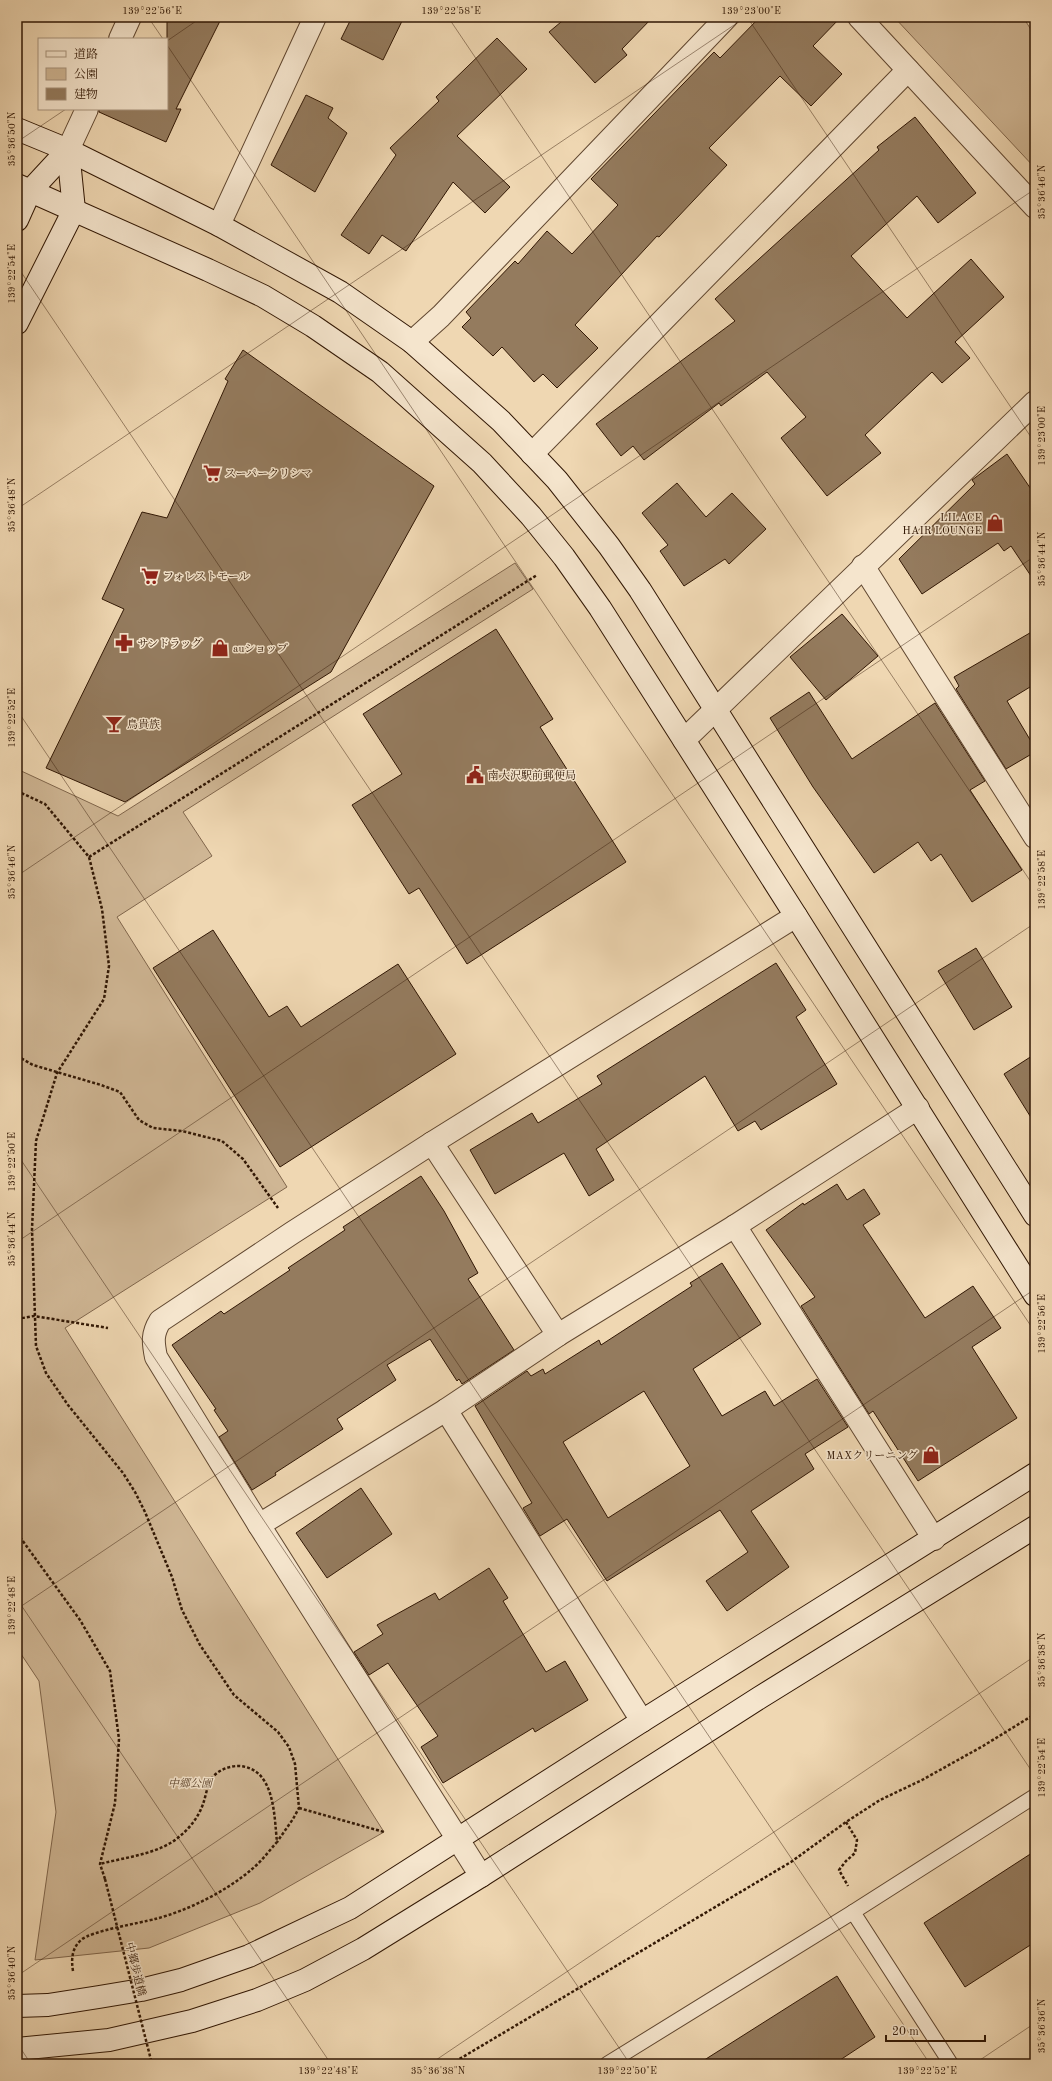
<svg xmlns="http://www.w3.org/2000/svg" width="1052" height="2081" font-family="'Old Standard TT','Noto Serif JP',serif">
	<style>
		.green { fill: #cfb694; stroke: #80664c }
		.building { fill: #947b5e; stroke: #311704; fill-rule: evenodd }
		.lines { fill: none; stroke-linecap: round; stroke-linejoin: round }
		.lane-casing { stroke: #604730; stroke-width: 16 }
		.street-casing { stroke: #604730; stroke-width: 24 }
		.secondary-casing { stroke: #311704; stroke-width: 24 }
		.path { stroke: #311704; stroke-width: 2.5; stroke-dasharray: 3 2; stroke-linecap: butt }
		.lane { stroke: #f5e5cd; stroke-width: 14 }
		.street { stroke: #f5e5cd; stroke-width: 22 }
		.secondary { stroke: #f5e5cd; stroke-width: 22 }
		.path-bridge { stroke: #311704; stroke-width: 2.5; stroke-dasharray: 3 2; stroke-linecap: butt }
		.ticks { fill: none; stroke: #311704; stroke-width: 1; stroke-opacity: 0.45 }
		.labels { text-anchor: middle; stroke-width: 3; stroke-linejoin: round; paint-order: stroke }
		.poi-label { font-size: 11px; fill: #311704; stroke: #f5e5cd; text-anchor: start }
		.park-label { font-size: 11px; font-style: italic; fill: #60472f; stroke: #f5e5cd }
		.street-label { font-size: 11px; fill: #311704; stroke: #f5e5cd }
		.neatline { fill: none; stroke: #311704; stroke-width: 1.5 }
		.ticks-label { font-size: 10px; text-anchor: middle; fill: #311704 }
	</style>
	<rect width="100%" height="100%" fill="#efd7b2"/>
	<filter id="stains"><feTurbulence type="fractalNoise" baseFrequency=".005" numOctaves="4"/><feColorMatrix values="0 0 0 0 .2 0 0 0 0 .09 0 0 0 0 .02 0 0 0 .5 -.17"/></filter>
	<radialGradient id="worn" r=".72"><stop offset=".6" stop-color="#630" stop-opacity="0"/><stop offset="1" stop-color="#630" stop-opacity=".3"/></radialGradient>
	<!-- green -->
	<g class="green">
		<polygon points="894,17 1023,17 1035,36 1035,168"/>
		<polygon points="515,563 533,589 183,812 212,856 117,917 287,1187 65,1328 384,1832 260,1903 149,1948 35,1960 56,1812 39,1681 17,1648 17,769 118,816"/>
	</g>
	<!-- building -->
	<g class="building">
		<polygon points="167,17 222,17 176,109 181,109 166,142 99,112 99,109 167,109"/>
		<polygon points="352,17 404,17 383,60 341,39"/>
		<polygon points="567,17 653,17 622,49 627,55 595,83 549,32"/>
		<polygon points="760,17 841,17 813,46 842,74 811,106 780,76 709,148 727,165 659,237 657,236 575,325 598,348 557,388 543,374 534,382 502,347 493,356 462,327 471,318 466,312 515,261 518,264 547,231 572,254 618,205 591,179 714,52 720,58"/>
		<polygon points="497,38 527,69 457,136 510,187 485,213 453,182 406,251 382,235 369,254 341,235 396,155 390,148 439,101 436,97"/>
		<polygon points="306,95 333,108 328,118 347,133 315,192 271,165"/>
		<polygon points="915,117 976,193 938,223 917,196 851,256 907,318 971,259 1004,297 955,342 970,358 942,383 932,372 865,435 881,453 827,496 781,438 806,417 767,372 721,406 719,403 644,460 633,446 621,456 596,424 735,321 715,299 879,150 877,147"/>
		<polygon points="243,350 434,486 331,672 125,802 46,768 124,609 102,599 142,512 167,518 228,381 225,379"/>
		<polygon points="1007,454 1035,495 1035,582 1011,546 1004,551 998,543 922,594 899,559 975,484 972,480"/>
		<polygon points="677,483 706,517 732,493 766,529 729,564 725,559 684,586 660,551 668,545 642,513"/>
		<polygon points="842,614 878,656 826,700 790,657"/>
		<polygon points="496,629 553,719 540,727 626,862 467,964 419,888 409,894 352,805 402,774 363,714"/>
		<polygon points="1035,630 1035,684 1007,701 1035,748 1035,752 1006,769 956,689 959,686 954,677"/>
		<polygon points="809,692 852,759 935,703 985,781 970,790 1022,870 972,902 941,854 931,861 918,842 874,873 813,787 770,718"/>
		<polygon points="213,930 269,1017 287,1006 301,1027 398,964 456,1054 280,1167 153,968"/>
		<polygon points="976,948 1012,1007 974,1030 938,971"/>
		<polygon points="776,963 806,1010 796,1017 837,1084 761,1130 755,1121 738,1131 705,1076 596,1149 614,1180 589,1196 564,1153 495,1194 470,1150 532,1113 538,1123 602,1084 597,1076"/>
		<polygon points="1035,1054 1035,1124 1004,1074"/>
		<polygon points="421,1176 444,1211 478,1273 468,1279 514,1350 462,1384 459,1379 457,1381 430,1339 387,1365 396,1380 337,1419 343,1429 275,1473 276,1475 252,1490 219,1437 228,1431 214,1410 216,1409 172,1345 221,1311 224,1314 290,1270 288,1268 345,1230 343,1227"/>
		<polygon points="837,1184 847,1200 864,1189 880,1214 863,1225 925,1318 973,1286 1001,1328 972,1347 1017,1418 918,1481 873,1411 869,1414 801,1306 815,1297 766,1230 803,1203 804,1205"/>
		<path d="M722 1263 761 1324 693 1369 722 1416 765 1391 774 1406 817 1379 848 1427 805 1454 814 1469 751 1511 789 1567 727 1611 706 1581 748 1552 720 1510 607 1581 567 1519 540 1536 523 1508 532 1503 475 1406 527 1371 531 1376 543 1369 545 1374 599 1340 601 1345 692 1286 690 1283ZM644 1391 690 1466 608 1518 563 1442Z"/>
		<polygon points="361,1488 392,1534 327,1578 296,1533"/>
		<polygon points="489,1568 508,1598 503,1601 546,1672 565,1661 588,1700 535,1732 533,1728 443,1783 421,1747 438,1736 388,1663 369,1675 354,1652 383,1634 377,1625 435,1593 439,1600"/>
		<polygon points="1035,1851 1035,1942 965,1987 924,1923"/>
		<polygon points="837,1976 875,2037 834,2064 698,2064"/>
	</g>
	<g class="lines">
		<!-- lane casing -->
		<g class="lane-casing">
			<g id="lane">
				<polyline points="853,1912 1035,1796"/>
				<polyline points="607,2064 853,1912 951,2064"/>
			</g>
		</g>
		<!-- street casing -->
		<g class="street-casing">
			<g id="street">
				<polyline points="859,17 1035,207"/>
				<polyline points="120,39 130,17"/>
				<polyline points="68,150 87,109"/>
				<polyline points="219,225 315,17"/>
				<polyline points="412,342 441,316 727,17"/>
				<polyline points="532,454 908,70"/>
				<polyline points="863,566 1035,837"/>
				<polyline points="684,740 1035,402"/>
				<polyline points="432,1143 558,1335"/>
				<polyline points="735,1226 934,1539"/>
				<polyline points="446,1410 642,1721"/>
				<polyline points="259,1525 446,1410 558,1335 735,1226 918,1108"/>
				<path d="M481 1876 259 1525 156 1357C153 1342 152 1334 160 1321L292 1233 432 1143 796 916"/>
			</g>
		</g>
		<!-- secondary casing -->
		<g class="secondary-casing">
			<g id="secondary">
				<polyline points="17,129 68,150 219,225 340,292 412,342 501,421 557,480 609,546 640,590 1035,1215"/>
				<polyline points="17,185 208,270 263,296 313,326 380,372 482,463 531,516 564,557 600,608 796,916 1035,1295"/>
				<polyline points="17,220 30,191 68,150"/>
				<polyline points="17,323 74,210 68,150"/>
				<polyline points="17,2006 48,2005 99,1997 141,1990 181,1980 249,1956 350,1908 642,1721 1035,1474"/>
				<polyline points="17,2049 109,2040 192,2021 257,2000 305,1980 363,1949 481,1876 759,1698 1035,1527"/>
			</g>
		</g>
		<!-- path -->
		<g class="path">
			<polyline points="17,791 45,804 89,857 102,909 109,966 104,999 57,1073 36,1141 32,1229 36,1346 46,1373 68,1405 123,1473 135,1492 145,1512 172,1577 182,1610 200,1645 234,1695 278,1732 289,1747 295,1764 299,1808 293,1819 277,1842"/>
			<polyline points="89,857 537,575"/>
			<polyline points="17,1056 33,1065 101,1085 120,1092 139,1120 153,1128 182,1131 222,1141 243,1159 278,1208"/>
			<polyline points="17,1319 34,1316 108,1328"/>
			<polyline points="17,1533 80,1620 110,1671 119,1739 115,1803 100,1864 105,1879"/>
			<polyline points="299,1808 384,1832"/>
			<polyline points="846,1822 857,1840 855,1853 846,1861 839,1870 848,1886"/>
			<path d="M73 1971C71 1959 72 1948 81 1940 91 1931 140 1923 155 1919 187 1911 227 1891 252 1869 261 1862 269 1851 277 1842 274 1815 275 1767 238 1766 229 1766 218 1770 212 1778 207 1785 206 1796 203 1804 199 1816 190 1828 180 1836 160 1854 126 1857 100 1864"/>
			<polyline points="451,2064 791,1862 846,1822 880,1800 922,1780 983,1746 1035,1714"/>
		</g>
		<!-- lane -->
		<use href="#lane" class="lane"/>
		<!-- street -->
		<use href="#street" class="street"/>
		<!-- secondary -->
		<use href="#secondary" class="secondary"/>
		<!-- path-bridge -->
		<polyline class="path-bridge" points="105,1879 152,2064"/>
	</g>
	<!-- ticks -->
	<path class="ticks" d="M148 17 163 39M448 17 1035 888M747 17 1035 443M167 41 202 17M167 45 1035 1332M17 142 66 109M17 266 1035 1776M17 509 746 17M17 710 930 2064M17 876 1035 189M17 1154 630 2064M17 1242 1035 556M17 1599 331 2064M17 1609 1035 923M17 1976 1035 1289M17 2043 31 2064M430 2064 1035 1656M974 2064 1035 2023"/>
	<!-- icons -->
	<defs>
		<g id="supermarket-bare" transform="scale(1.38)"><path d="M-6-5.5h2.5l.6 2H6L4.5 2H-2.5L-4.4-4H-6ZM-1.5 3.2a1.3 1.3 0 1 0 .1 0ZM3 3.2a1.3 1.3 0 1 0 .1 0Z" fill="#8f2418" stroke="#f5e5cd" stroke-width="2.5" paint-order="stroke"/></g>
		<g id="shop-bare" transform="scale(1.38)"><path d="M-5-2.5h2.3a2.7 3.5 0 0 1 5.4 0H5L5.5 6h-11ZM-1.5-2.5h3a1.5 2.3 0 0 0-3 0Z" fill="#8f2418" stroke="#f5e5cd" stroke-width="2.5" paint-order="stroke"/></g>
		<g id="pharmacy-bare" transform="scale(1.38)"><path d="M-2-6h4v4h4v4h-4v4h-4v-4h-4v-4h4Z" fill="#8f2418" stroke="#f5e5cd" stroke-width="2.5" paint-order="stroke"/></g>
		<g id="bar-bare" transform="scale(1.38)"><path d="M-6-5H6L.8 .8V4.5H3.5V6h-7V4.5H-.8V.8Z" fill="#8f2418" stroke="#f5e5cd" stroke-width="2.5" paint-order="stroke"/></g>
		<g id="civic-bare" transform="scale(1.38)"><path d="M-.6-6.5H3V-4.5H.6V-3L4-1V1h2V6H-6V1h2V-1L-.6-3ZM-1.2 2.5V6h2.4V2.5Z" fill="#8f2418" stroke="#f5e5cd" stroke-width="2.5" paint-order="stroke"/></g>
	</defs>
	<g fill-rule="evenodd">
		<use href="#supermarket-bare" x="212" y="473"/>
		<use href="#shop-bare" x="995" y="523"/>
		<use href="#supermarket-bare" x="150" y="576"/>
		<use href="#pharmacy-bare" x="124" y="643"/>
		<use href="#shop-bare" x="220" y="648"/>
		<use href="#bar-bare" x="114" y="724"/>
		<use href="#civic-bare" x="475" y="775"/>
		<use href="#shop-bare" x="931" y="1455"/>
	</g>
	<g class="labels">
		<!-- poi labels -->
		<g class="poi-label">
			<text x="225" y="477">スーパークリシマ</text>
			<text x="982" y="521" text-anchor="end">LILACE<tspan x="982" dy="13">HAIR LOUNGE</tspan></text>
			<text x="163" y="580">フォレストモール</text>
			<text x="137" y="647">サンドラッグ</text>
			<text x="233" y="652">auショップ</text>
			<text x="127" y="728">鳥貴族</text>
			<text x="488" y="779">南大沢駅前郵便局</text>
			<text x="918" y="1459" text-anchor="end">MAXクリーニング</text>
		</g>
		<!-- park labels -->
		<g class="park-label">
			<text x="190" y="1787">中郷公園</text>
		</g>
		<!-- street labels -->
		<g class="street-label">
			<text transform="translate(136 1969) rotate(76)" y="4">中郷歩道橋</text>
		</g>
	</g>
	<!-- margin -->
	<rect width="1052" height="2081" fill="none" stroke="#efd7b2" stroke-width="44"/>
	<!-- legend -->
	<rect x="38" y="38" width="130" height="72" fill="#f5e5cd" stroke="#a7937d"/>
	<rect x="46" y="51" width="20" height="6" fill="#f5e5cd" stroke="#a7937d"/>
	<text x="74" y="58" font-size="12" fill="#311704">道路</text>
	<rect x="46" y="68" width="20" height="12" fill="#cfb694" stroke="#a7937d"/>
	<text x="74" y="78" font-size="12" fill="#311704">公園</text>
	<rect x="46" y="88" width="20" height="12" fill="#947b5e" stroke="#a7937d"/>
	<text x="74" y="98" font-size="12" fill="#311704">建物</text>
	<!-- scale -->
	<path d="M886 2035v6h99v-6" fill="none" stroke="#311704" stroke-width="2"/>
	<text x="892" y="2035" font-size="12" fill="#311704" stroke="#f5e5cd" stroke-width="3" paint-order="stroke">20 m</text>
	<rect x="22" y="22" width="1008" height="2037" class="neatline"/>
	<g class="ticks-label">
		<text x="152" y="14">139°22'56"E</text>
		<text x="451" y="14">139°22'58"E</text>
		<text x="751" y="14">139°23'00"E</text>
		<text transform="translate(11 139) rotate(-90)" y="4">35°36'50"N</text>
		<text transform="translate(1041 192) rotate(-90)" y="4">35°36'46"N</text>
		<text transform="translate(11 274) rotate(-90)" y="4">139°22'54"E</text>
		<text transform="translate(1041 436) rotate(-90)" y="4">139°23'00"E</text>
		<text transform="translate(11 505) rotate(-90)" y="4">35°36'48"N</text>
		<text transform="translate(1041 559) rotate(-90)" y="4">35°36'44"N</text>
		<text transform="translate(11 718) rotate(-90)" y="4">139°22'52"E</text>
		<text transform="translate(11 872) rotate(-90)" y="4">35°36'46"N</text>
		<text transform="translate(1041 880) rotate(-90)" y="4">139°22'58"E</text>
		<text transform="translate(11 1162) rotate(-90)" y="4">139°22'50"E</text>
		<text transform="translate(11 1239) rotate(-90)" y="4">35°36'44"N</text>
		<text transform="translate(1041 1324) rotate(-90)" y="4">139°22'56"E</text>
		<text transform="translate(11 1606) rotate(-90)" y="4">139°22'48"E</text>
		<text transform="translate(1041 1660) rotate(-90)" y="4">35°36'38"N</text>
		<text transform="translate(1041 1768) rotate(-90)" y="4">139°22'54"E</text>
		<text transform="translate(11 1973) rotate(-90)" y="4">35°36'40"N</text>
		<text transform="translate(1041 2026) rotate(-90)" y="4">35°36'36"N</text>
		<text x="328" y="2074">139°22'48"E</text>
		<text x="438" y="2074">35°36'38"N</text>
		<text x="627" y="2074">139°22'50"E</text>
		<text x="927" y="2074">139°22'52"E</text>
	</g>
	<rect width="100%" height="100%" filter="url(#stains)"/>
	<rect width="100%" height="100%" fill="url(#worn)"/>
</svg>
